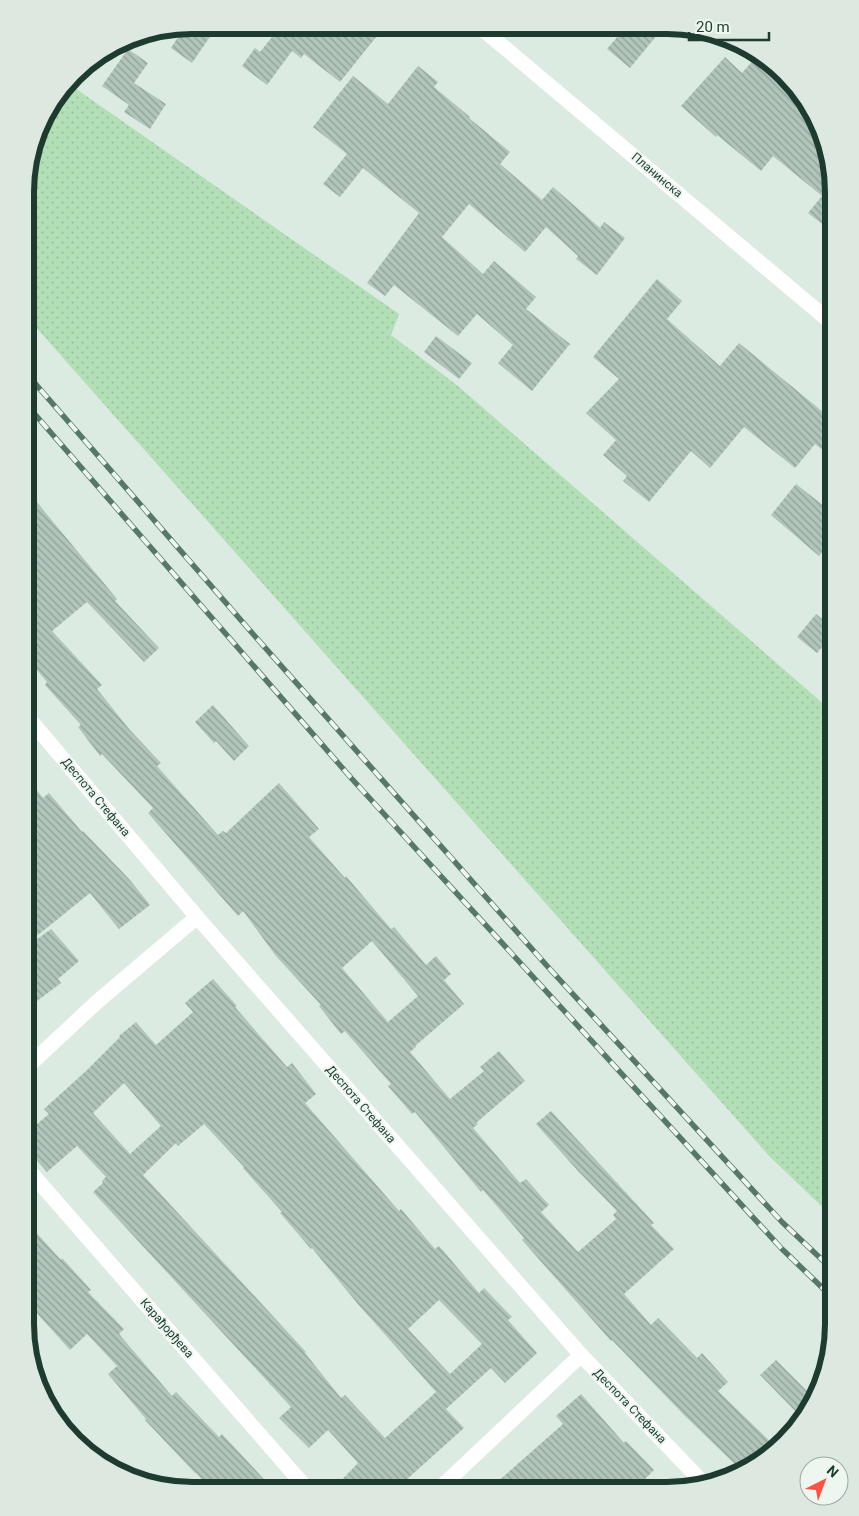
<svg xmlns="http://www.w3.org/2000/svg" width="859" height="1516" font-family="Roboto,sans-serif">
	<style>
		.garden { fill: url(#garden-dots) }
		.building { fill: url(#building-back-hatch); fill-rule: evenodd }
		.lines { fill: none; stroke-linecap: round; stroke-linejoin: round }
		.minor { stroke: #fff; stroke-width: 15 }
		.rail-casing { stroke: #567869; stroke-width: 5.5 }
		.rail { stroke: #edf7f0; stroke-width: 4; stroke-dasharray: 11; stroke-linecap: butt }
		.labels { text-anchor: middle; stroke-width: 4; stroke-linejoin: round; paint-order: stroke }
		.street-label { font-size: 12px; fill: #1d3b2e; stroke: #edf7f0 }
		.rim { fill: none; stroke: #1d3b2e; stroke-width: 6 }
	</style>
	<defs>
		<pattern id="garden-dots" width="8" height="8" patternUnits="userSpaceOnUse" patternTransform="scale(1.25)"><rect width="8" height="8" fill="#b2dfb6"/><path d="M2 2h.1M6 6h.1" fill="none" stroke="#99c09d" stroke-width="1.8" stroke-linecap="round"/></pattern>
		<pattern id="building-back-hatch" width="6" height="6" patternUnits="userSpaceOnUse" patternTransform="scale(1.25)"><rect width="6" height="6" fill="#b1c5ba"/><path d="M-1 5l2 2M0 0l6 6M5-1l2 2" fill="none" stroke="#8fa198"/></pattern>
	</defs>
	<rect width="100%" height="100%" fill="#dcebe2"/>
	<!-- garden -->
	<polygon class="garden" points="69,84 399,314 391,335 458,386 834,713 834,1218 770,1157 26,316 26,171 42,118"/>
	<!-- building -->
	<g class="building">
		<polygon points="192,25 218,25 192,63 171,48 185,26"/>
		<polygon points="281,26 385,26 340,82 304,54 301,58 292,51 267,85 242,66 255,48 260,52"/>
		<polygon points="625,28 663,28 630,68 607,49"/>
		<polygon points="128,49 148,63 134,83 166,104 150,129 124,112 129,105 102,86"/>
		<polygon points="757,56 777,66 783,75 777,81 799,100 825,138 834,192 834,233 808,213 822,196 773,156 761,171 717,135 716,137 681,106 725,57 742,73"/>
		<polygon points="418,66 438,82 434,87 470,117 469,118 510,152 500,164 542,200 553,187 600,228 604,222 625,238 597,275 576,259 578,256 546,227 525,252 469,204 442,237 483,274 494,261 536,297 526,309 570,344 532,391 498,363 513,345 477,314 458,336 394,285 385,296 367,283 419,213 363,168 340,197 323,184 347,154 313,127 353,76 388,104"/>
		<polygon points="657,279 682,301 667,319 720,366 739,343 834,421 834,459 815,444 795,468 744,427 710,468 691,451 649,502 623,481 627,476 603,455 616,440 586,413 619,379 593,357"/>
		<polygon points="436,336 472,363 459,379 424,352"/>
		<polygon points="796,484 834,514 834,538 819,556 771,515"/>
		<path d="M26 489 117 599 115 601 159 648 144 662 87 602 52 631 102 685 97 689 130 730 161 763 157 766 218 835 223 831 226 833 279 783 319 829 309 837 345 878 346 876 391 929 394 927 426 965 436 956 451 974 444 980 464 1004 415 1046 416 1047 410 1052 450 1099 484 1071 480 1067 499 1051 525 1081 476 1123 478 1124 473 1128 520 1183 526 1179 549 1205 541 1212 578 1252 616 1219 613 1215 617 1211 578 1171 536 1124 551 1111 654 1223 651 1225 674 1249 624 1294 651 1325 658 1318 697 1358 702 1353 728 1382 718 1391 777 1448 768 1457 742 1471 683 1414 612 1340 611 1341 522 1240 524 1238 483 1190 481 1192 415 1112 412 1114 388 1086 391 1084 345 1031 341 1034 319 1006 321 1005 276 956 243 911 238 916 148 813 153 808 102 754 100 756 78 727 81 725 45 685 47 682 26 657ZM372 941 418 996 388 1022 342 968Z"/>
		<polygon points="816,614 834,628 834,633 817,653 797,637"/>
		<polygon points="213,705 249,746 234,761 216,741 214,743 195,722"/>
		<polygon points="26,776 43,798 49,793 82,832 83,831 130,880 150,905 119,929 90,893 38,935 25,920 26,844 38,834 26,819"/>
		<polygon points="51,929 79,961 58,979 61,983 25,1010 25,948"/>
		<path d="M213 979 237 1006 235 1007 287 1067 292 1063 316 1094 305 1103 399 1211 401 1209 435 1249 439 1246 479 1293 484 1288 512 1317 508 1320 537 1353 505 1383 491 1368 446 1409 464 1428 395 1490H332L358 1463 328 1430 309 1448 279 1418 291 1407 93 1192 103 1183 102 1181 106 1177 77 1146 47 1172 25 1147V1134L49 1114 44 1109 86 1071 120 1037 119 1036 136 1022 156 1045 193 1012 185 1003ZM124 1083 161 1126 130 1154 93 1113ZM204 1124 244 1167 243 1168 282 1212 280 1213 311 1249 312 1248 357 1303 436 1392 385 1438 345 1395 341 1398 305 1353 306 1352 143 1175 176 1143 178 1146ZM439 1300 482 1344 450 1374 408 1329Z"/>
		<polygon points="25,1220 61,1260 62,1258 91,1290 88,1292 124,1329 119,1334 172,1396 176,1392 219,1437 222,1434 274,1490 212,1490 196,1473 195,1473 145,1420 146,1419 108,1374 117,1366 87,1334 70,1350 25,1300"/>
		<polygon points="776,1360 814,1398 803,1419 760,1375"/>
		<polygon points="581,1394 624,1443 626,1441 654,1470 633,1491 488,1490 563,1424 556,1416"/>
	</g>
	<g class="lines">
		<!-- minor -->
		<g class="minor">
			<polyline points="480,27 834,325"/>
			<polyline points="26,715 197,917 581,1355 705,1485"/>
			<polyline points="25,1069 98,1001 197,917"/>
			<polyline points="25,1166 308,1490"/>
			<polyline points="438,1490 581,1355"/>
		</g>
		<!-- rail casing -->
		<g class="rail-casing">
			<g id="rail">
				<polyline points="26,373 253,634 548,967 782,1222 834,1271"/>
				<polyline points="26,404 352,779 782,1249 834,1299"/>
			</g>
		</g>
		<!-- rail -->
		<use href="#rail" class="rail"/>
	</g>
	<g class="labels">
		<!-- street labels -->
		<g class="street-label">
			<text transform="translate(657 175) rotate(40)" y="4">Планинска</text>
			<text transform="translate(96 797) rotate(50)" y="4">Деспота Стефана</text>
			<text transform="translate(361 1104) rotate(49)" y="4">Деспота Стефана</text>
			<text transform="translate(167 1328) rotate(49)" y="4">Карађорђева</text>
			<text transform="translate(630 1406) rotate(46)" y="4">Деспота Стефана</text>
		</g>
	</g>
	<!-- crop -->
	<path d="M0 0H859V1516H0ZM192 34H667A158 158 0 0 1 825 192V1324A158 158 0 0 1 667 1482H192A158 158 0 0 1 34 1324V192A158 158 0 0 1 192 34Z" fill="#dce8e0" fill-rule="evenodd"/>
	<path class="rim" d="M192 34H667A158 158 0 0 1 825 192V1324A158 158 0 0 1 667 1482H192A158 158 0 0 1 34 1324V192A158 158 0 0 1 192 34Z"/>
	<!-- north arrow -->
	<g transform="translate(824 1481) rotate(42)"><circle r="24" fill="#edf7f0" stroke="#9aaca2"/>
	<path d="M0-4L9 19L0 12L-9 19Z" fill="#ff5346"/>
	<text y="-8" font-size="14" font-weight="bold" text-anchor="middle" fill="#1d3b2e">N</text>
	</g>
	<!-- scale -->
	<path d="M689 32v8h80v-8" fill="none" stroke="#1d3b2e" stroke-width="2.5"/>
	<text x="696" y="32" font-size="15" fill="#1d3b2e" stroke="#edf7f0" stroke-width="4" paint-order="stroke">20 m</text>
</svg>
